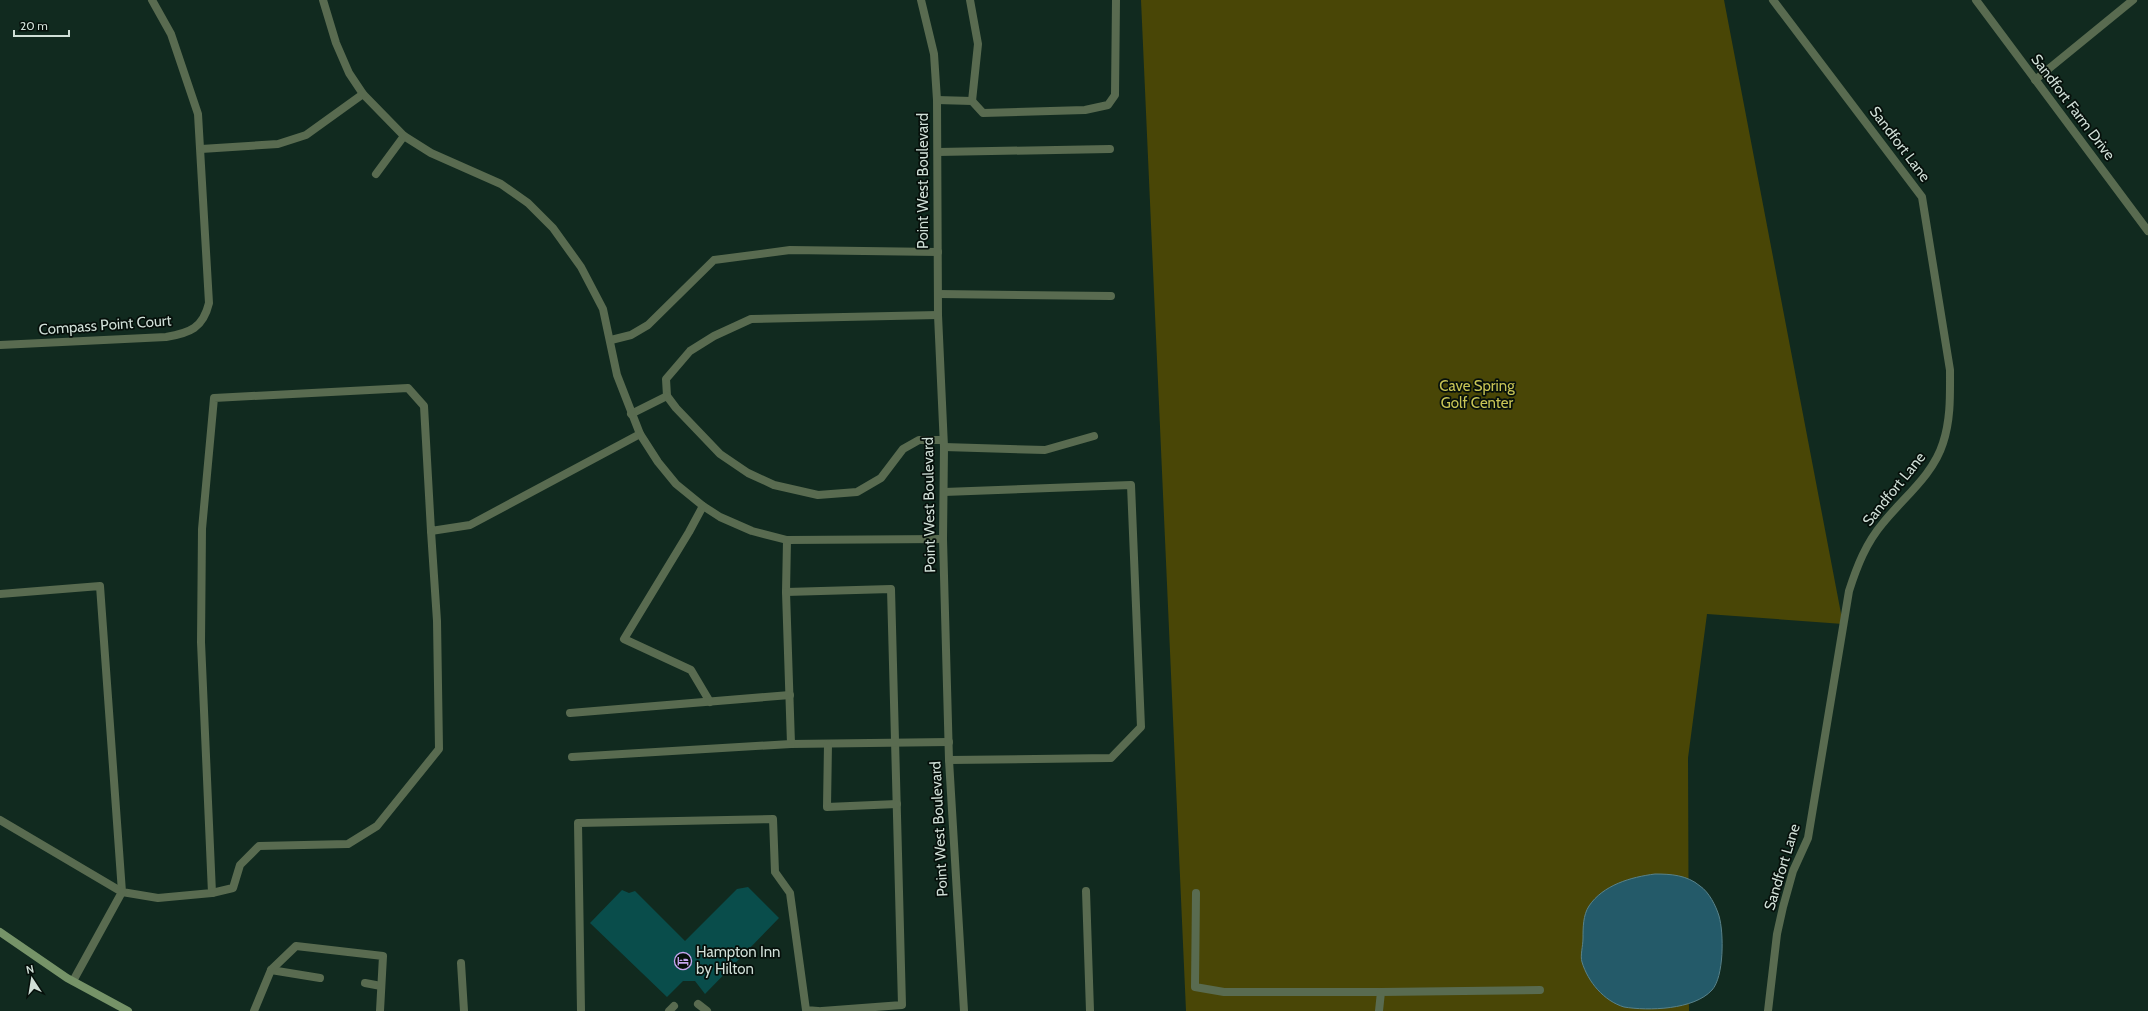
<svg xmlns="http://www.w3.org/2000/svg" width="2148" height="1011" font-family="Cabin,sans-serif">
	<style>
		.green { fill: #494606 }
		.water { fill: #245a69; stroke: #58828a }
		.building { fill: #094d4b }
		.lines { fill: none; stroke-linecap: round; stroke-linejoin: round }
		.lane { stroke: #596b50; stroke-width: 8 }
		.street { stroke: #596b50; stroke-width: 8 }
		.secondary { stroke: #769368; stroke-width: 8 }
		.labels { text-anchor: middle; stroke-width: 3.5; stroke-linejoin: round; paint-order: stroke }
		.street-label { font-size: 15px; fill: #d0dfd7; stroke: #06100b }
		.park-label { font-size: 15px; fill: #c8c455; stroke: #06100b }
		.poi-label { font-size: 15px; fill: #d0dfd7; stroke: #06100b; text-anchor: start }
	</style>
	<rect width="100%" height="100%" fill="#112a1f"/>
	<!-- green -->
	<polygon class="green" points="1141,0 1724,0 1843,624 1707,614 1688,758 1689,1011 1186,1011"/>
	<!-- water -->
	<path class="water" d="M1655 874C1671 874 1687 875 1700 886 1709 892 1716 906 1719 916 1724 933 1724 977 1712 990 1694 1010 1648 1011 1624 1007 1604 1001 1588 982 1582 962 1580 956 1583 946 1583 938 1583 928 1583 915 1589 906 1603 885 1631 877 1655 874Z"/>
	<!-- building -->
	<polygon class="building" points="748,887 779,918 705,994 695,981 683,981 667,997 590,923 622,890 629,893 635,891 685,941 737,889"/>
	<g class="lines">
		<!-- lane -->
		<g class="lane">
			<polyline points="970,0 978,44 972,101"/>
			<polyline points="937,100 972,101 983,113 1085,110 1108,105 1115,95 1116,0"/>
			<polyline points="938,152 1110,149"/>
			<polyline points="376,174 404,136"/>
			<polyline points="938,294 1111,296"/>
			<polyline points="938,315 751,319 714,336 690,351 666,379 667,396 676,408 720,454 748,473 774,485 818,495 857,492 881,478 903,449 919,440 943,440"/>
			<polyline points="611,340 631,335 648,325 714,260 790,250 938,252"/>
			<path d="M0 345 166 337C190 333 203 328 209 303L198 114 171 34 152 0"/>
			<polyline points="631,414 667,396"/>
			<polyline points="944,447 1045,450 1094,436"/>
			<polyline points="944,492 1131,485 1141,727 1111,758 949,760"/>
			<polyline points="703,506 689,532 624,639 691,670 710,702"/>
			<polyline points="787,540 786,592 891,589 902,1005 822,1011"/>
			<polyline points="786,592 791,744 949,742"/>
			<polyline points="0,594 100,586 122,892 158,898 212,893 201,642 202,529 214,398 408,388 424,406 431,531 470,525 640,434"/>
			<polyline points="570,713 790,695"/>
			<polyline points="828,744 827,807 897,804"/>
			<polyline points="572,757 791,744"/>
			<polyline points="0,820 122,892 73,981"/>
			<polyline points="1086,891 1090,1011"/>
			<polyline points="212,893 233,888 240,865 259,846 348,844 377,826 439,749 437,621 431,531"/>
			<polyline points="1196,893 1195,987 1224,992 1381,992"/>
			<polyline points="461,963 464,1011"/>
			<polyline points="271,970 320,978"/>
			<polyline points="365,983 381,986"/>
			<polyline points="698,1004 707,1011"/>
			<polyline points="254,1011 271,970 296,946 383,956 380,1011"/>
			<polyline points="581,1011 578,823 773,819 775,872 790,893 806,1010 818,1011"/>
			<polyline points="669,1011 674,1006"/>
			<polyline points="1379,1011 1381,992 1540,990"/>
			<path d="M1768 1011 1777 934 1783 907 1793 871 1808 838 1849 591C1857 566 1866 543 1883 523 1904 497 1933 475 1943 443 1951 419 1950 394 1950 370L1922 197 1773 0"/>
		</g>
		<!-- street -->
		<g class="street">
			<polyline points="323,0 336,43 349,73 363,94 404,136 431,153 501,184 528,203 553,228 581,267 603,309 617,375 640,434 658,462 676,484 703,506 720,517 752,531 787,540 943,539"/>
			<polyline points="921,0 934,54 937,100 938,315 944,447 943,539 949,760 964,1011"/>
			<polyline points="1976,0 2148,231"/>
			<polyline points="2035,80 2133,0"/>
			<polyline points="201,149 278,144 306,135 363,94"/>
		</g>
		<!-- secondary -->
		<polyline class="secondary" points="0,932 67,978 128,1011"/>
	</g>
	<!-- icons -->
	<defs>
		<g id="hotel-ring" transform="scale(0.9)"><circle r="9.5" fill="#06100b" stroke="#c7a6f0" stroke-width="1.5"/><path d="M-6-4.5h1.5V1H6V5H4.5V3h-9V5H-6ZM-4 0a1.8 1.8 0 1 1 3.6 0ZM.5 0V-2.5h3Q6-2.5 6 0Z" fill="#c7a6f0"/></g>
	</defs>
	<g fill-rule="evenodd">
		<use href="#hotel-ring" x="683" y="961"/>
	</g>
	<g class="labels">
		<!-- street labels -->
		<g class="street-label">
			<text transform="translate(2073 107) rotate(53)" y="5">Sandfort Farm Drive</text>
			<text transform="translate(1900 144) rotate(53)" y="5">Sandfort Lane</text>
			<text transform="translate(923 181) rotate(-90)" y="5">Point West Boulevard</text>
			<text transform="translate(105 325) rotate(-4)" y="5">Compass Point Court</text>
			<text transform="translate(1894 489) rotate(-51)" y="5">Sandfort Lane</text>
			<text transform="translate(929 505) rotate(-91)" y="5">Point West Boulevard</text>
			<text transform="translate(939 829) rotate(-93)" y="5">Point West Boulevard</text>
			<text transform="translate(1782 867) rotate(-73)" y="5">Sandfort Lane</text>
		</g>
		<!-- park labels -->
		<g class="park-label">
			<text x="1477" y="391">Cave Spring<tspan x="1477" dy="17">Golf Center</tspan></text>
		</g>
		<!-- poi labels -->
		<g class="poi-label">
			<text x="696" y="957">Hampton Inn<tspan x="696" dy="17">by Hilton</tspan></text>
		</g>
	</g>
	<!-- north arrow -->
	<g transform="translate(32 979) rotate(348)" stroke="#06100b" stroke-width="3" paint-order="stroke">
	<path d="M0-3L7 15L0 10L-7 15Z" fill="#d0dfd7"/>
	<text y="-6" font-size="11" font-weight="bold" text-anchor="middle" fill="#d0dfd7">N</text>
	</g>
	<!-- scale -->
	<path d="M14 30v6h55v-6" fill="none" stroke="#d0dfd7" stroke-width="2"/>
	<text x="20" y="30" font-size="12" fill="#d0dfd7" stroke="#06100b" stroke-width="3" paint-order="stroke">20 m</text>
</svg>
